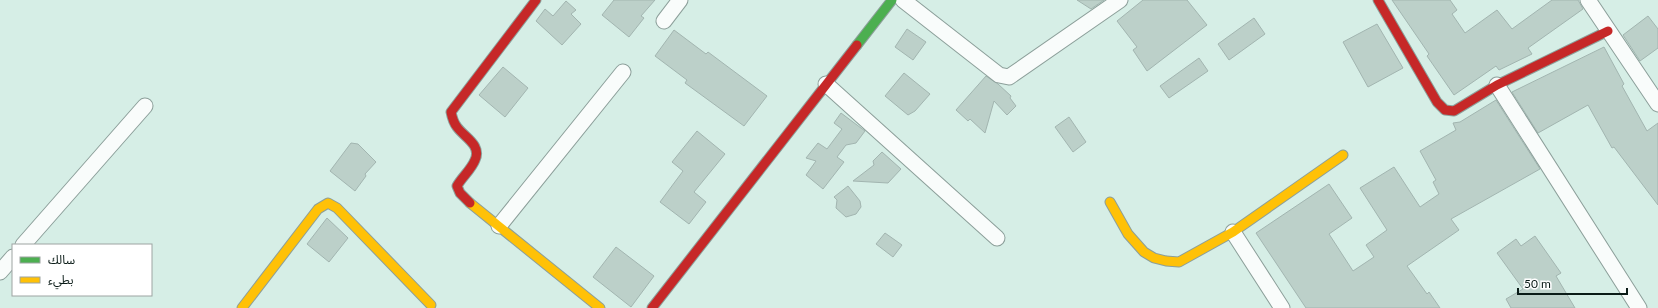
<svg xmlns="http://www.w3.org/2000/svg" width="1658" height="308" font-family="Lato,'Noto Sans Arabic',sans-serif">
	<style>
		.building { fill: #bcd0c9; stroke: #a2b5b0 }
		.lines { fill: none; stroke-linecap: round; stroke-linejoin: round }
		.street-casing { stroke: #8c9f9a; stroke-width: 17 }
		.fast-casing { stroke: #8c9f9a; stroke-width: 11 }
		.slow-casing { stroke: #8c9f9a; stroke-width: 11 }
		.jam-casing { stroke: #8c9f9a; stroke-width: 11 }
		.street { stroke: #f9fcfb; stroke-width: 15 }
		.fast { stroke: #4caf50; stroke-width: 9 }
		.slow { stroke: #ffc107; stroke-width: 9 }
		.jam { stroke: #c62828; stroke-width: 9 }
	</style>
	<rect width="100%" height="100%" fill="#d6eee6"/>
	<!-- building -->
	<g class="building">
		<polygon points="614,0 655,0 641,16 644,18 629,37 602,15"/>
		<polygon points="1077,0 1104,0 1091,9"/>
		<polygon points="1143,0 1187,0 1207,25 1147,71 1133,50 1137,47 1117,21"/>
		<polygon points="1392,0 1450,0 1457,10 1452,14 1465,33 1497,10 1512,29 1552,0 1578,0 1583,9 1528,48 1532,54 1499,70 1496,66 1454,95 1427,56 1429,54"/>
		<polygon points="566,1 576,10 571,14 581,24 562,45 536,21 545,9 553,16"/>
		<polygon points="1648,16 1658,29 1658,48 1640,61 1623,35"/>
		<polygon points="1254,18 1265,34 1229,60 1218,44"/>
		<polygon points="1377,24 1403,68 1368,87 1343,42"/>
		<polygon points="907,29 926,42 913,60 895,47"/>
		<polygon points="674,30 706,54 708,52 767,96 744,126 685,83 687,80 655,56"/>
		<polygon points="1604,47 1624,84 1622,86 1647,131 1658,123 1658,205 1614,147 1612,148 1588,105 1538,133 1512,92"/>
		<polygon points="1199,58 1208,71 1169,98 1160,86"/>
		<polygon points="503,67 528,88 505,117 479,95"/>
		<polygon points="904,73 930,94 915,111 908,115 885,96"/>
		<polygon points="986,76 998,84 1011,96 1010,98 1016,106 1007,115 994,101 985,133 970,119 968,121 956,110"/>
		<polygon points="1496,100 1540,169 1451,219 1459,230 1407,266 1427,294 1429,292 1440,308 1306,308 1256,233 1329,184 1352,218 1329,234 1353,271 1374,257 1366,245 1387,230 1360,188 1394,167 1420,207 1439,194 1433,182 1436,180 1420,151 1456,130 1453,123 1460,122"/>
		<polygon points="841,113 865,131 856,143 846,145 837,157 844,162 823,189 806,175 816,161 806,158 818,143 827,149 842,129 834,123"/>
		<polygon points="1069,117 1086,142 1073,152 1055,127"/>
		<polygon points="697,131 725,154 694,192 706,202 689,224 660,202 683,171 672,162"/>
		<polygon points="351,143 358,144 376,162 365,174 366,176 355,191 330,171"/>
		<polygon points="882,152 901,169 888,183 853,181 874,165 873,161"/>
		<polygon points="848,186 860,201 861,207 856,214 846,217 836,208 837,200 834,197"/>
		<polygon points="327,218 348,238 329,262 307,244"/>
		<polygon points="885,233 902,245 893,257 876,244"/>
		<polygon points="1535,236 1561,273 1556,276 1575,308 1511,308 1506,299 1523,289 1497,253 1516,239 1521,246"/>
		<polygon points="616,247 654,276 631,307 593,277"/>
	</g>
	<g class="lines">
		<!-- street casing -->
		<g class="street-casing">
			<g id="street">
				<polyline points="903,0 999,75 1009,77 1120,0"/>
				<polyline points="1588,0 1658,104"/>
				<polyline points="664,21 680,0"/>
				<polyline points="826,84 997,238"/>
				<polyline points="1497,85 1639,308"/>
				<polyline points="499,226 623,72"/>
				<polyline points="1233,232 1282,308"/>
				<polyline points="23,245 145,106"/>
				<polyline points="0,272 13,257"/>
			</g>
		</g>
		<!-- fast casing -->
		<g class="fast-casing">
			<polyline id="fast" points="857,45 892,0"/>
		</g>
		<!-- slow casing -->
		<g class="slow-casing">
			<g id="slow">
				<polyline points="1110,202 1128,234 1144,252 1154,258 1166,261 1179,262 1233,232 1343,155"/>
				<polyline points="470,203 600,308"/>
				<polyline points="242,308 318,209 328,203 337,208 431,305"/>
			</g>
		</g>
		<!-- jam casing -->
		<g class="jam-casing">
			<g id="jam">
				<polyline points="1378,0 1437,102 1445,110 1454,111 1497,85 1608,31"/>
				<path d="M470 203 460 193 457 186C462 177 471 170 475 160 482 145 464 137 457 127 453 122 452 117 451 112L536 0"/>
				<polyline points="652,308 857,45"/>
			</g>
		</g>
		<!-- street -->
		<use href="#street" class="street"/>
		<!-- fast -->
		<use href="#fast" class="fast"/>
		<!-- slow -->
		<use href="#slow" class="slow"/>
		<!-- jam -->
		<use href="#jam" class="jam"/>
	</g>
	<!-- legend -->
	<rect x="12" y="244" width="140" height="52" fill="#ffffff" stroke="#9da4a2"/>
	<rect x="20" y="257" width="20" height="6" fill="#4caf50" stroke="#9da4a2"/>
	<text x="48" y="264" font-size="12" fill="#0a1b17">سالك</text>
	<rect x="20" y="277" width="20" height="6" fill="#ffc107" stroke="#9da4a2"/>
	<text x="48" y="284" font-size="12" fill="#0a1b17">بطيء</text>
	<!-- scale -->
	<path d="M1518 288v6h109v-6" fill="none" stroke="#0a1b17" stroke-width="2"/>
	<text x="1524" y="288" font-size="12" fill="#0a1b17" stroke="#ffffff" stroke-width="3" paint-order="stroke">50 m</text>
</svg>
